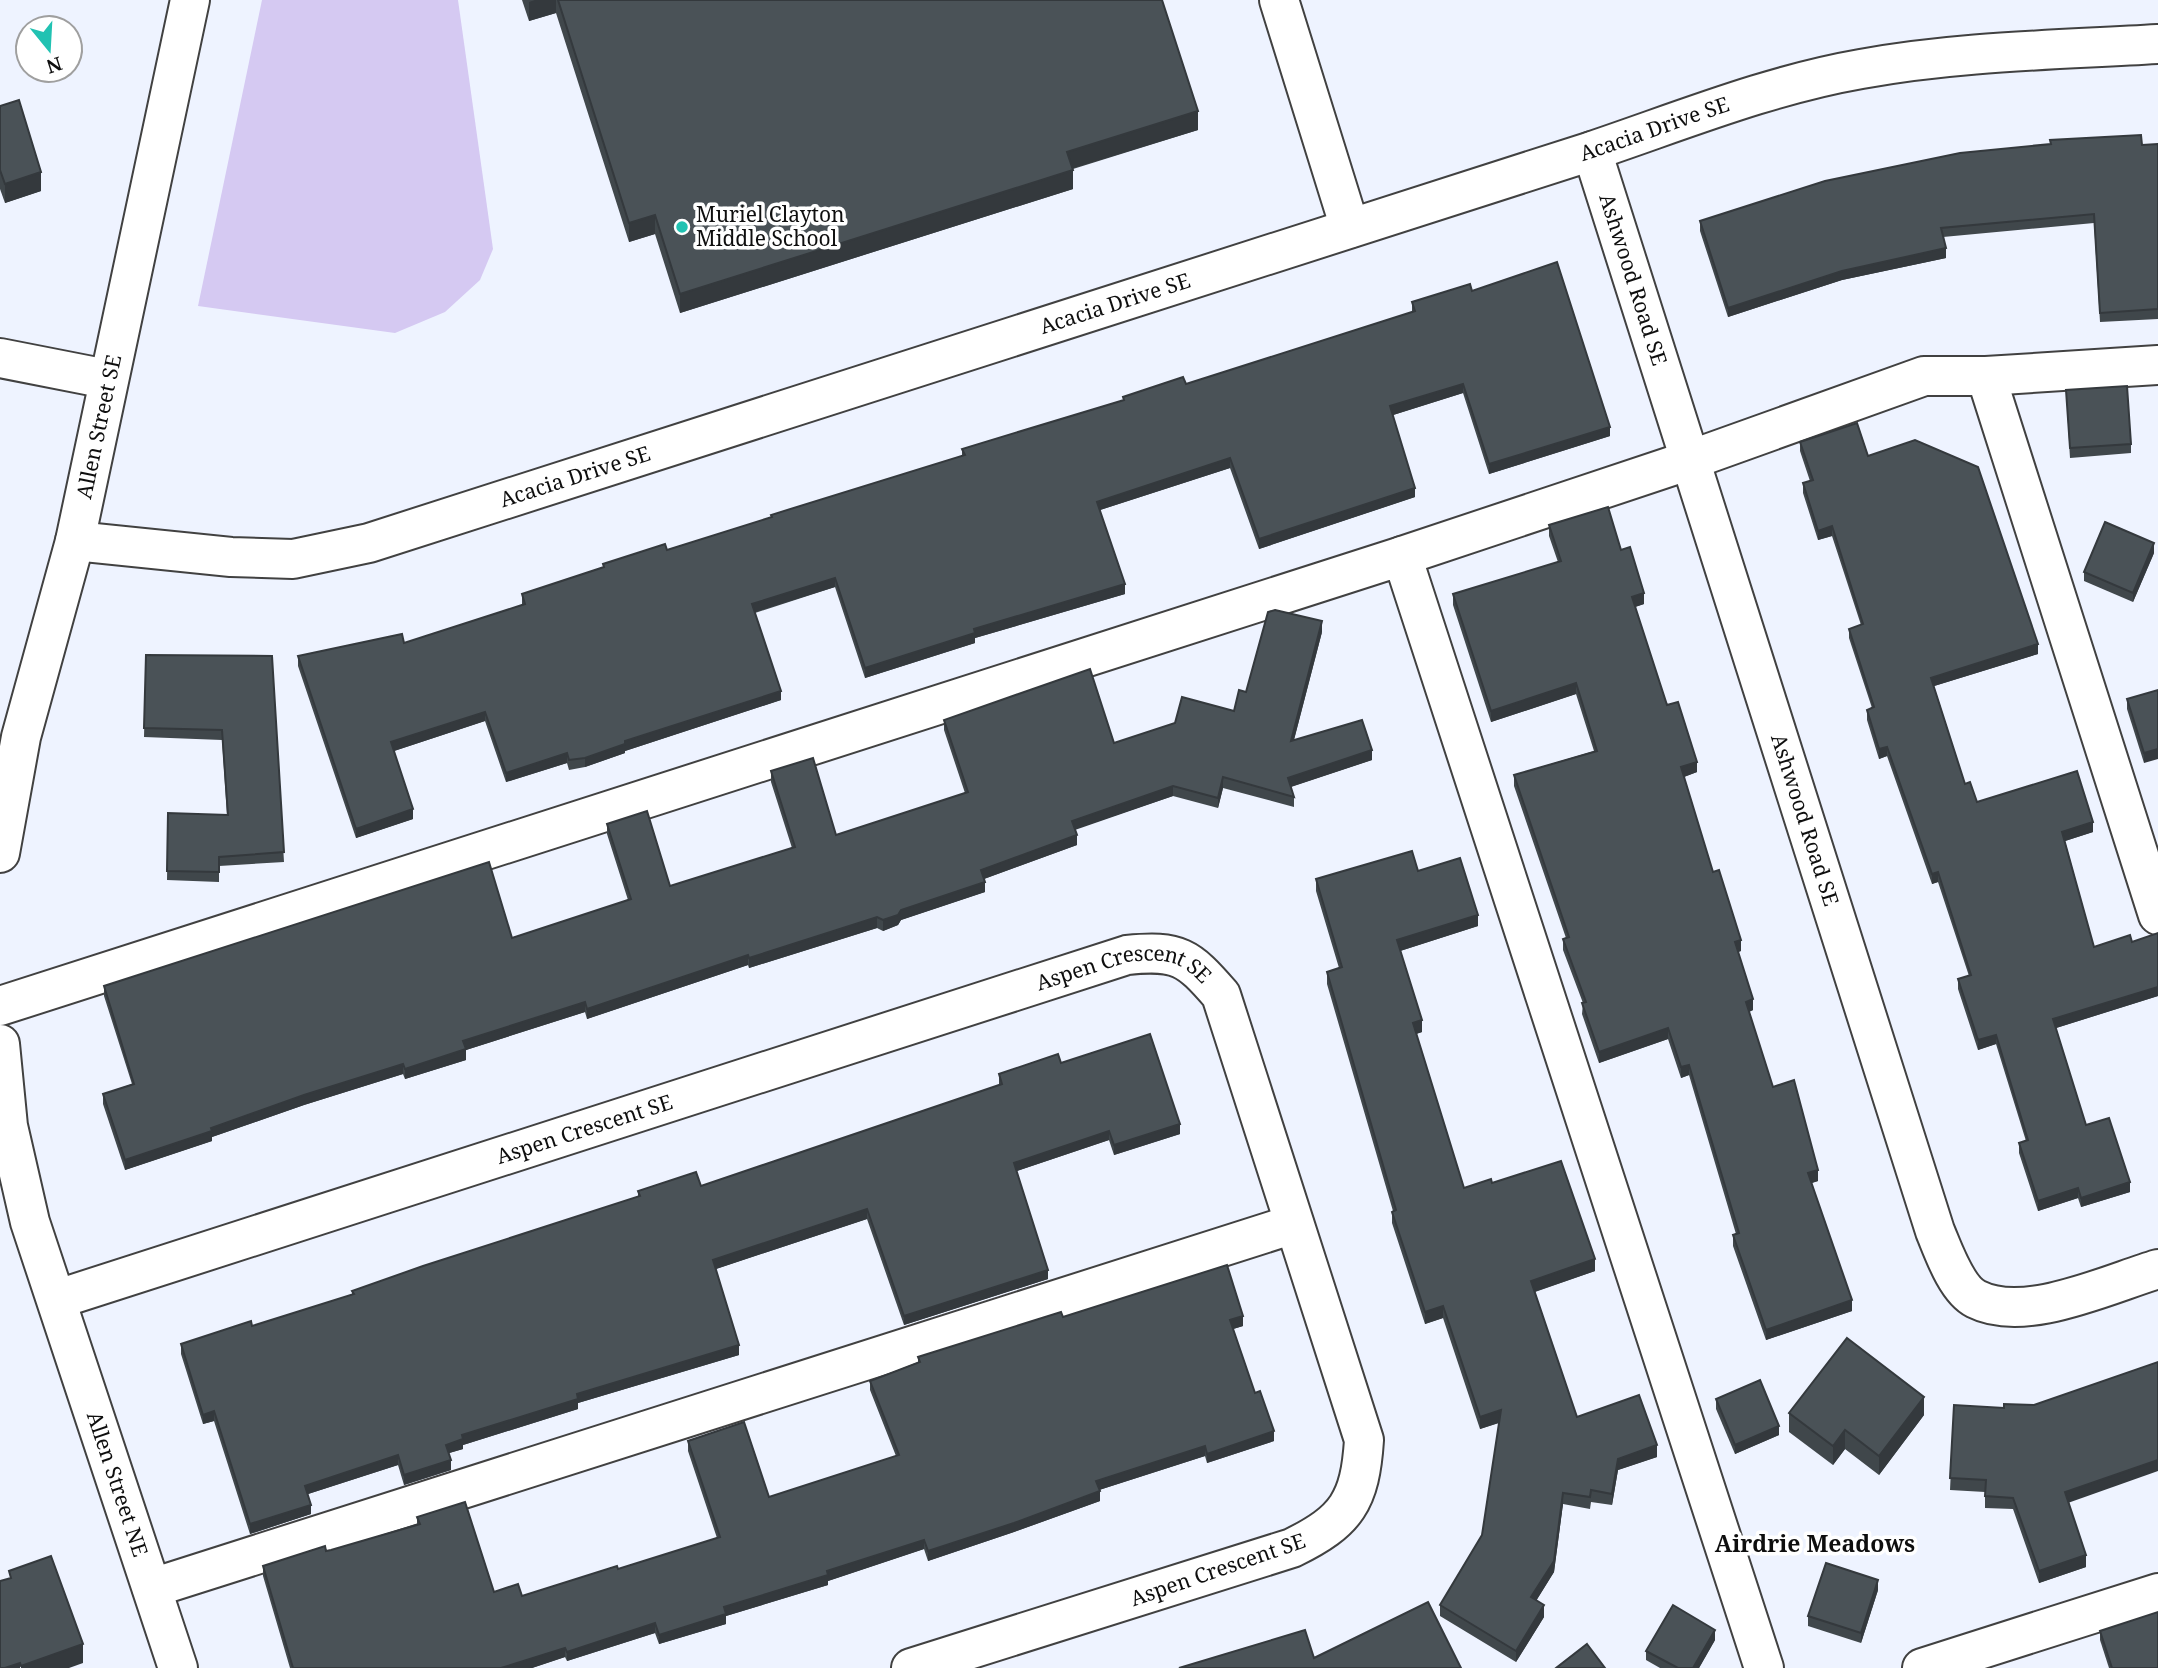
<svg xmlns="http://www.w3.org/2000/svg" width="2158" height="1668" font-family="'Noto Serif',serif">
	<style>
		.pitch { fill: #d5c9f2 }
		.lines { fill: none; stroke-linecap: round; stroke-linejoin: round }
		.minor-casing { stroke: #414141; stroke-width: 42 }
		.minor { stroke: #fff; stroke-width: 38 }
		.wall { fill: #40474b }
		.shaded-wall { fill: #34393d }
		.building { fill: #4a5257; stroke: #34393d; stroke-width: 2 }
		.poi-dot { fill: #21c2b2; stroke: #fff; stroke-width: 2.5 }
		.labels { text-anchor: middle; stroke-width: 7; stroke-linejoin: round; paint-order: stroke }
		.street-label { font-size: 21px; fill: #0e0e0e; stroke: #fff }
		.poi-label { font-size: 21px; fill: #0e0e0e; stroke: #fff; text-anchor: start }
		.neighbourhood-label { font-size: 23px; font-weight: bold; fill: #0e0e0e; stroke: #fff }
	</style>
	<rect width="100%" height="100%" fill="#eef3ff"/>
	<!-- pitch -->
	<polygon class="pitch" points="262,0 458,0 493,249 480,280 445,312 395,333 198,306"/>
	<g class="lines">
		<!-- minor casing -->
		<g class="minor-casing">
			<g id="minor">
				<polyline points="1279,0 1350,228"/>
				<path id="s1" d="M1592 151 1935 1231C1943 1250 1956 1289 1976 1299 2025 1324 2108 1284 2158 1269"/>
				<polyline points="0,358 107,379"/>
				<polyline points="1986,376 2158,365"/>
				<path id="s2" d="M75 541 231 557 293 559 369 543 1592 151C1681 121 1769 85 1861 69 1959 51 2059 50 2158 44"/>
				<polyline points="1402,556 1690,460 1924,376 1986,376 2158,915"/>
				<path id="s3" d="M0 853 21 737 75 541 190 0"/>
				<polyline points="0,1006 1402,556 1764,1668"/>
				<path id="s4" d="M0 1044 8 1126 30 1222 178 1668"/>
				<path id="s5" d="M58 1299 1127 955C1179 950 1188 957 1221 995L1364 1440C1360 1501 1347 1521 1292 1548L911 1668"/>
				<polyline points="152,1588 1294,1224"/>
				<polyline points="1922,1668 2158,1593"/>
			</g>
		</g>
		<!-- minor -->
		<use href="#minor" class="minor"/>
	</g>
	<!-- wall -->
	<g class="wall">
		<polygon points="522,0 1162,0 1198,130 1073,169 1073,189 680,313 655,234 629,242 556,13 529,21"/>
		<polygon points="0,106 41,191 5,203 0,189"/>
		<polygon points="2158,144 2158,319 2100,322 2094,223 1943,237 1946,258 1842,280 1728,317 1700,231 1700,221 2142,145"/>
		<polygon points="1472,291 1610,436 1489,474 1463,393 1393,415 1415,497 1259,549 1230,468 1100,510 1125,594 975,638 975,643 865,678 835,587 755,613 781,700 625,751 625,753 585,767 569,770 567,763 506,782 485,721 394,751 413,819 356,838 298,666 298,656 404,643 522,605 522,594 603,567 603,564 667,550 771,518 771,515 962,456 962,449 1123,400 1123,397 1186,384 1412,312 1412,302"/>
		<polygon points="2066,390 2131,444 2131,453 2070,458"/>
		<polygon points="1800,442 1868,456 2038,654 1934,686 1965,784 1977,802 2093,832 2065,841 2094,947 2132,942 2158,933 2158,996 2056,1028 2086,1125 2130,1192 2081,1207 2078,1198 2038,1211 2019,1153 2019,1143 2026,1141 1996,1044 1978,1050 1958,989 1958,979 1969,976 1938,882 1932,884 1887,756 1879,759 1867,720 1867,710 1872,708 1849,638 1849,629 1861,625 1832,536 1818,540 1803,493 1803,483 1810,481 1800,451"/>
		<polygon points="1549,525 1621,550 1644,604 1635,607 1667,705 1697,772 1684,777 1713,872 1741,951 1738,952 1753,1010 1749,1012 1773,1087 1818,1181 1812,1183 1852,1311 1766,1340 1733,1246 1733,1235 1736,1234 1689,1075 1681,1078 1668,1039 1599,1063 1582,1014 1583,1003 1563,950 1563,939 1566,938 1514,786 1514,775 1594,751 1576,694 1491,722 1453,605 1453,594 1558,562 1549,536"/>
		<polygon points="2154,553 2133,602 2084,581 2084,572"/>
		<polygon points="1322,632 1294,740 1372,760 1290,787 1294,797 1294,807 1223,788 1218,808 1173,796 1075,829 1077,845 984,879 985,892 901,920 898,925 883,931 877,928 749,968 748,965 587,1019 585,1012 466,1050 466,1060 405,1079 403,1074 304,1105 212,1137 212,1141 125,1170 103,1104 103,1094 132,1084 104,996 104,986 512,938 628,900 607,834 607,824 670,886 792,848 771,782 771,771 836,835 965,793 944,730 944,720 1114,743 1234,711 1246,692"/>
		<polygon points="146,655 272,656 284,862 219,866 219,882 167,880 168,813 227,815 222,740 144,737"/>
		<polygon points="2158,690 2144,763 2127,709 2127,699"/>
		<polygon points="1418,871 1478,926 1400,951 1422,1032 1416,1034 1464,1188 1492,1183 1595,1271 1535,1292 1577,1417 1657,1457 1618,1470 1612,1505 1591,1502 1590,1509 1563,1504 1554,1572 1536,1601 1544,1617 1516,1662 1440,1616 1440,1605 1482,1535 1499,1423 1480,1429 1443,1318 1425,1324 1392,1223 1392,1212 1393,1211 1327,984 1327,972 1339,968 1316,891 1316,879"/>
		<polygon points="1061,1063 1180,1134 1114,1155 1109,1140 1017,1171 1048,1279 904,1325 867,1219 716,1269 739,1355 578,1403 578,1409 463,1445 463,1449 449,1453 451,1470 404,1485 398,1465 308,1494 311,1514 250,1534 214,1421 203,1424 181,1354 181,1344 252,1326 352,1295 352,1291 638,1197 638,1191 701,1186 999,1085 999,1074"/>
		<polygon points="1063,1317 1243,1326 1233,1329 1255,1393 1274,1441 1207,1463 1205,1456 1099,1490 1100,1501 1014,1532 928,1561 924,1549 828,1581 828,1585 726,1616 726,1624 659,1644 655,1633 567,1661 565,1657 532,1668 290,1668 263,1576 263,1566 331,1550 417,1525 417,1517 494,1592 522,1596 618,1569 717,1538 688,1451 688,1441 769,1497 896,1456 870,1390 870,1381 918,1362 918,1357"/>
		<polygon points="1716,1399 1779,1435 1735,1454 1716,1409"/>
		<polygon points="1954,1405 2069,1503 2086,1567 2039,1583 2013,1509 1985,1508 1985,1492 1950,1490"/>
		<polygon points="1789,1413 1924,1415 1879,1475 1845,1449 1833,1465 1789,1432"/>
		<polygon points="1878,1590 1861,1643 1808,1626 1808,1616"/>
		<polygon points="2100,1631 2158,1668 2109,1668 2100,1640"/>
		<polygon points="1715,1640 1699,1668 1660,1668 1646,1660 1646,1651"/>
	</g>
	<!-- shaded-wall -->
	<g class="shaded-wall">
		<polygon points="535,0 556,0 556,13 529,21 529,2"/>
		<polygon points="1198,111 1198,130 1067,170 1067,152"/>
		<polygon points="1073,170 1073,189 680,313 680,294"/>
		<polygon points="41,172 41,191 5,203 5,184"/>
		<polygon points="655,215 655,234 629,242 629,223"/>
		<polygon points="1946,248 1946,258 1842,280 1728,317 1728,308 1842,271"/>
		<polygon points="1463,384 1463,393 1390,416 1390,406"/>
		<polygon points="1610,427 1610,436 1489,474 1489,464"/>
		<polygon points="1230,458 1230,468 1097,511 1097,502"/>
		<polygon points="1415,488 1415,497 1259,549 1259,539"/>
		<polygon points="1832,526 1832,536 1818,540 1818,531"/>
		<polygon points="2154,543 2154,553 2133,602 2133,593"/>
		<polygon points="835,578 835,587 752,613 752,604"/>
		<polygon points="1125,584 1125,594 975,638 975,643 865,678 865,668 974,629"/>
		<polygon points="1644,593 1644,604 1632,608 1632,597"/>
		<polygon points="1322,621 1322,632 1291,751 1291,741"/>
		<polygon points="2038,644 2038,654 1931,687 1931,678"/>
		<polygon points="1576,683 1576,694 1491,722 1491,711"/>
		<polygon points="781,691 781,700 625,751 625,753 585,767 585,758 625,741"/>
		<polygon points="485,712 485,721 391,752 391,742"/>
		<polygon points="1887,747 1887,756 1879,759 1879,749"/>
		<polygon points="2158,749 2158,759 2144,763 2144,753"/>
		<polygon points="1372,750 1372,760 1288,788 1288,778"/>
		<polygon points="567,753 567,763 506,782 506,773"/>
		<polygon points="1697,762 1697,772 1681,778 1681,767"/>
		<polygon points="1223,777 1223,788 1218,808 1218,798"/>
		<polygon points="1173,786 1173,796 1072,831 1072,821"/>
		<polygon points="413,809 413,819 356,838 356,829"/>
		<polygon points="2093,822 2093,832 2062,842 2062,832"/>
		<polygon points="1077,835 1077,845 981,880 981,870"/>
		<polygon points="1938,872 1938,882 1932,884 1932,874"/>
		<polygon points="985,882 985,892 901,920 898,925 883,931 883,920 901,910"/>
		<polygon points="1478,915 1478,926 1397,952 1397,940"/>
		<polygon points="877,917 877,928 749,968 749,958"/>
		<polygon points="1741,940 1741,951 1735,953 1735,942"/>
		<polygon points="748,955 748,965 587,1019 587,1009"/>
		<polygon points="2158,987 2158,996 2053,1029 2053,1019"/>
		<polygon points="1753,999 1753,1010 1746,1013 1746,1002"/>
		<polygon points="585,1002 585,1012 466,1050 466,1060 405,1079 405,1069 463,1041"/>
		<polygon points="1422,1020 1422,1032 1413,1035 1413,1023"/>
		<polygon points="1668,1028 1668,1039 1599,1063 1599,1052"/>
		<polygon points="1996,1035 1996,1044 1978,1050 1978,1040"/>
		<polygon points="403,1064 403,1074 304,1105 212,1137 212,1141 125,1170 125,1160 211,1128 304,1095"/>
		<polygon points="1689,1065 1689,1075 1681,1078 1681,1067"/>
		<polygon points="1180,1124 1180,1134 1114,1155 1114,1145"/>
		<polygon points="1109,1131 1109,1140 1014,1172 1014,1163"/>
		<polygon points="1818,1170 1818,1181 1808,1184 1808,1173"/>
		<polygon points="2130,1182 2130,1192 2081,1207 2081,1198"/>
		<polygon points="2078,1188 2078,1198 2038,1211 2038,1201"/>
		<polygon points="867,1209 867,1219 713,1270 713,1260"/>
		<polygon points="1595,1259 1595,1271 1531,1293 1531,1281"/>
		<polygon points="1048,1270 1048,1279 904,1325 904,1316"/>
		<polygon points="1852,1300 1852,1311 1766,1340 1766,1330"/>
		<polygon points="1443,1306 1443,1318 1425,1324 1425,1312"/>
		<polygon points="1243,1316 1243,1326 1230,1330 1230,1320"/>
		<polygon points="739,1345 739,1355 578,1403 578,1409 463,1445 463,1449 446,1454 446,1445 462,1435 577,1394"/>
		<polygon points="1924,1397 1924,1415 1879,1475 1879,1456"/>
		<polygon points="1501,1410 1501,1422 1480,1429 1480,1417"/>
		<polygon points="214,1411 214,1421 203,1424 203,1415"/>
		<polygon points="1779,1426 1779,1435 1735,1454 1735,1445"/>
		<polygon points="1845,1430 1845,1449 1833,1465 1833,1446"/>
		<polygon points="1274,1431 1274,1441 1207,1463 1207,1454"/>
		<polygon points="1657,1445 1657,1457 1618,1470 1612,1505 1612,1494 1618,1459"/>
		<polygon points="1205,1446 1205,1456 1096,1491 1096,1481"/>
		<polygon points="398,1455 398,1465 305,1495 305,1486"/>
		<polygon points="451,1460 451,1470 404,1485 404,1475"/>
		<polygon points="2158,1460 2158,1471 2065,1504 2065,1492"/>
		<polygon points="1100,1491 1100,1501 1014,1532 928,1561 928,1551"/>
		<polygon points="1563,1493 1563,1504 1554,1572 1531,1609 1531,1597"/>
		<polygon points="311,1505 311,1514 250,1534 250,1524"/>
		<polygon points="924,1540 924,1549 828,1581 828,1585 726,1616 726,1624 659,1644 659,1635 724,1607 827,1571"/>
		<polygon points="2086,1555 2086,1567 2039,1583 2039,1571"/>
		<polygon points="1878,1580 1878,1590 1861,1643 1861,1633"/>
		<polygon points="1544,1605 1544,1617 1516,1662 1516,1651"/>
		<polygon points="655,1623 655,1633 567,1661 567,1652"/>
		<polygon points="1715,1630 1715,1640 1699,1668 1693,1668"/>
		<polygon points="83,1644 83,1663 69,1668 21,1668 21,1666"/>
		<polygon points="565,1648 565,1657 532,1668 501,1668"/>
		<polygon points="20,1663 20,1668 5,1668"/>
	</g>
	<!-- building -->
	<g class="building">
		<polygon points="558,0 1162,0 1198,111 1067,152 1073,170 680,294 655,215 629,223"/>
		<polygon points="19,100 41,172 5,184 0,170 0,106"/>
		<polygon points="2141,135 2142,145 2158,144 2158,309 2100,313 2094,214 1941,228 1946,248 1842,271 1728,308 1700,221 1825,181 1960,153 2051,144 2050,140"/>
		<polygon points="1557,262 1610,427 1489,464 1463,384 1390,406 1415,488 1259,539 1230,458 1097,502 1125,584 974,629 975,633 865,668 835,578 752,604 781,691 625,741 625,744 585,758 569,760 567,753 506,773 485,712 391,742 413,809 356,829 298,656 402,634 404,643 525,604 522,594 604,567 603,564 665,544 667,550 772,517 771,515 965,455 962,449 1124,400 1123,397 1183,377 1186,384 1415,311 1412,302 1470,284 1472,291"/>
		<polygon points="2127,386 2131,444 2070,448 2066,390"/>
		<polygon points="1857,423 1868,456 1915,440 1978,467 2038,644 1931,678 1965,784 1970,782 1977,802 2077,771 2093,822 2062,832 2094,947 2130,935 2132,942 2158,933 2158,987 2053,1019 2086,1125 2109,1118 2130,1182 2081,1198 2078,1188 2038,1201 2019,1143 2028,1140 1996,1035 1978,1040 1958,979 1971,975 1938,872 1932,874 1887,747 1879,749 1867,710 1874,707 1849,629 1863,624 1832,526 1818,531 1803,483 1813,480 1800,442"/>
		<polygon points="1608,507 1621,550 1630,547 1644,593 1632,597 1667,705 1678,702 1697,762 1681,767 1713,872 1719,870 1741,940 1735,942 1753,999 1746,1002 1773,1087 1794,1080 1818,1170 1808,1173 1852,1300 1766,1330 1733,1235 1739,1233 1689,1065 1681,1067 1668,1028 1599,1052 1582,1003 1586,1002 1563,939 1569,937 1514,775 1597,751 1576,683 1491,711 1453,594 1561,561 1549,525"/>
		<polygon points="2105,522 2154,543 2133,593 2084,572"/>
		<polygon points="1275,610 1322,621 1291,741 1362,720 1372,750 1288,778 1294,797 1223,777 1218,798 1173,786 1072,821 1077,835 981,870 985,882 901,910 898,915 883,920 877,917 749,958 748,955 587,1009 585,1002 463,1041 466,1049 405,1069 403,1064 304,1095 211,1128 212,1131 125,1160 103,1094 134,1084 104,986 489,862 512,938 631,899 607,824 647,811 670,886 795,847 771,771 813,758 836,835 968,792 944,720 1090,669 1114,743 1175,723 1182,697 1234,711 1239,690 1246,692 1268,612"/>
		<polygon points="146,655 272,656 284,852 219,857 219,872 167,871 168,813 228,815 222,730 144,728"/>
		<polygon points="2158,690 2158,749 2144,753 2127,699"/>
		<polygon points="1412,851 1418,871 1460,858 1478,915 1397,940 1422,1020 1413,1023 1464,1188 1491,1179 1492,1183 1561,1161 1595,1259 1531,1281 1577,1417 1639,1395 1657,1445 1618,1459 1612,1494 1591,1490 1590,1497 1563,1493 1554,1561 1531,1597 1544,1605 1516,1651 1440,1605 1482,1535 1501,1410 1480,1417 1443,1306 1425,1312 1392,1212 1396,1210 1327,972 1342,967 1316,879"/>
		<polygon points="1150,1034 1180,1124 1114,1145 1109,1131 1014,1163 1048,1270 904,1316 867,1209 713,1260 739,1345 577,1394 578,1399 462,1435 463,1439 446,1445 451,1460 404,1475 398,1455 305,1486 311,1505 250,1524 214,1411 203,1415 181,1344 251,1321 252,1326 354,1294 352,1291 423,1266 640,1196 638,1191 696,1172 701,1186 1002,1084 999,1074 1058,1054 1061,1063"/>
		<polygon points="1227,1265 1243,1316 1230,1320 1255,1393 1260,1391 1274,1431 1207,1454 1205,1446 1096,1481 1100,1491 1014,1523 928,1551 924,1540 827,1571 828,1575 724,1607 726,1614 659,1635 655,1623 567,1652 565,1648 501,1668 293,1668 263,1566 325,1546 326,1551 331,1550 420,1524 417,1517 465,1502 494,1592 518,1584 522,1596 617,1566 618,1569 720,1537 688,1441 744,1422 769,1497 899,1455 870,1381 920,1362 918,1357 1061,1312 1063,1317"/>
		<polygon points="1847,1338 1924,1397 1879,1456 1845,1430 1833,1446 1789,1413"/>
		<polygon points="2158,1362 2158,1460 2065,1492 2086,1555 2039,1571 2013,1498 1985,1496 1986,1480 1950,1478 1954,1405 2004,1408 2004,1404 2034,1405"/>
		<polygon points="1760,1380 1779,1426 1735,1445 1716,1399"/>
		<polygon points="51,1556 83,1644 21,1666 20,1663 5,1668 0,1668 0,1581 11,1578 9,1571"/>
		<polygon points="1826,1563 1878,1580 1861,1633 1808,1616"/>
		<polygon points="1428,1602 1461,1668 1179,1668 1305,1630 1314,1658"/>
		<polygon points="1673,1605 1715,1630 1693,1668 1678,1668 1646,1651"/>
		<polygon points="2158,1612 2158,1668 2112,1668 2100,1631"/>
		<polygon points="1587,1644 1605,1668 1556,1668"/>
	</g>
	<!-- markers -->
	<circle class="poi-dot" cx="682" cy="227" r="7"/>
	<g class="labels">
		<!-- street labels -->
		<g class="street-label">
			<text dy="7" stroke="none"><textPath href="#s2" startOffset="1647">Acacia Drive SE</textPath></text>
			<text dy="7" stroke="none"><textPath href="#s1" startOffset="135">Ashwood Road SE</textPath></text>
			<text dy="7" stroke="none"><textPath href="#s2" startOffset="1080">Acacia Drive SE</textPath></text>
			<text dy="7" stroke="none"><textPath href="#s3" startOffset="438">Allen Street SE</textPath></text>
			<text dy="7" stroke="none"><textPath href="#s2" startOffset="513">Acacia Drive SE</textPath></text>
			<text dy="7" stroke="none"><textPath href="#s1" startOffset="702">Ashwood Road SE</textPath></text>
			<text dy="7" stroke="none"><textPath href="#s5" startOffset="1120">Aspen Crescent SE</textPath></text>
			<text dy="7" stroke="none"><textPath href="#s5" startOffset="553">Aspen Crescent SE</textPath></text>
			<text dy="7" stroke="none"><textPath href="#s4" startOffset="457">Allen Street NE</textPath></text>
			<text transform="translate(1218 1570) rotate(-19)" y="7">Aspen Crescent SE</text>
		</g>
		<!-- poi labels -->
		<g class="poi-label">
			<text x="696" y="222">Muriel Clayton<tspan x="696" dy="24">Middle School</tspan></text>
		</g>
		<!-- neighbourhood labels -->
		<g class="neighbourhood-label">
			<text x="1815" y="1552">Airdrie Meadows</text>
		</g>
	</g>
	<!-- north arrow -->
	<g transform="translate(49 49) rotate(162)"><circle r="33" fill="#ffffff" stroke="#9f9f9f" stroke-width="2"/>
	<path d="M0-5L12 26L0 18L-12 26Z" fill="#21c2b2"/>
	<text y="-10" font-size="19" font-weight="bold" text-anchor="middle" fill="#0e0e0e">N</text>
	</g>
</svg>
